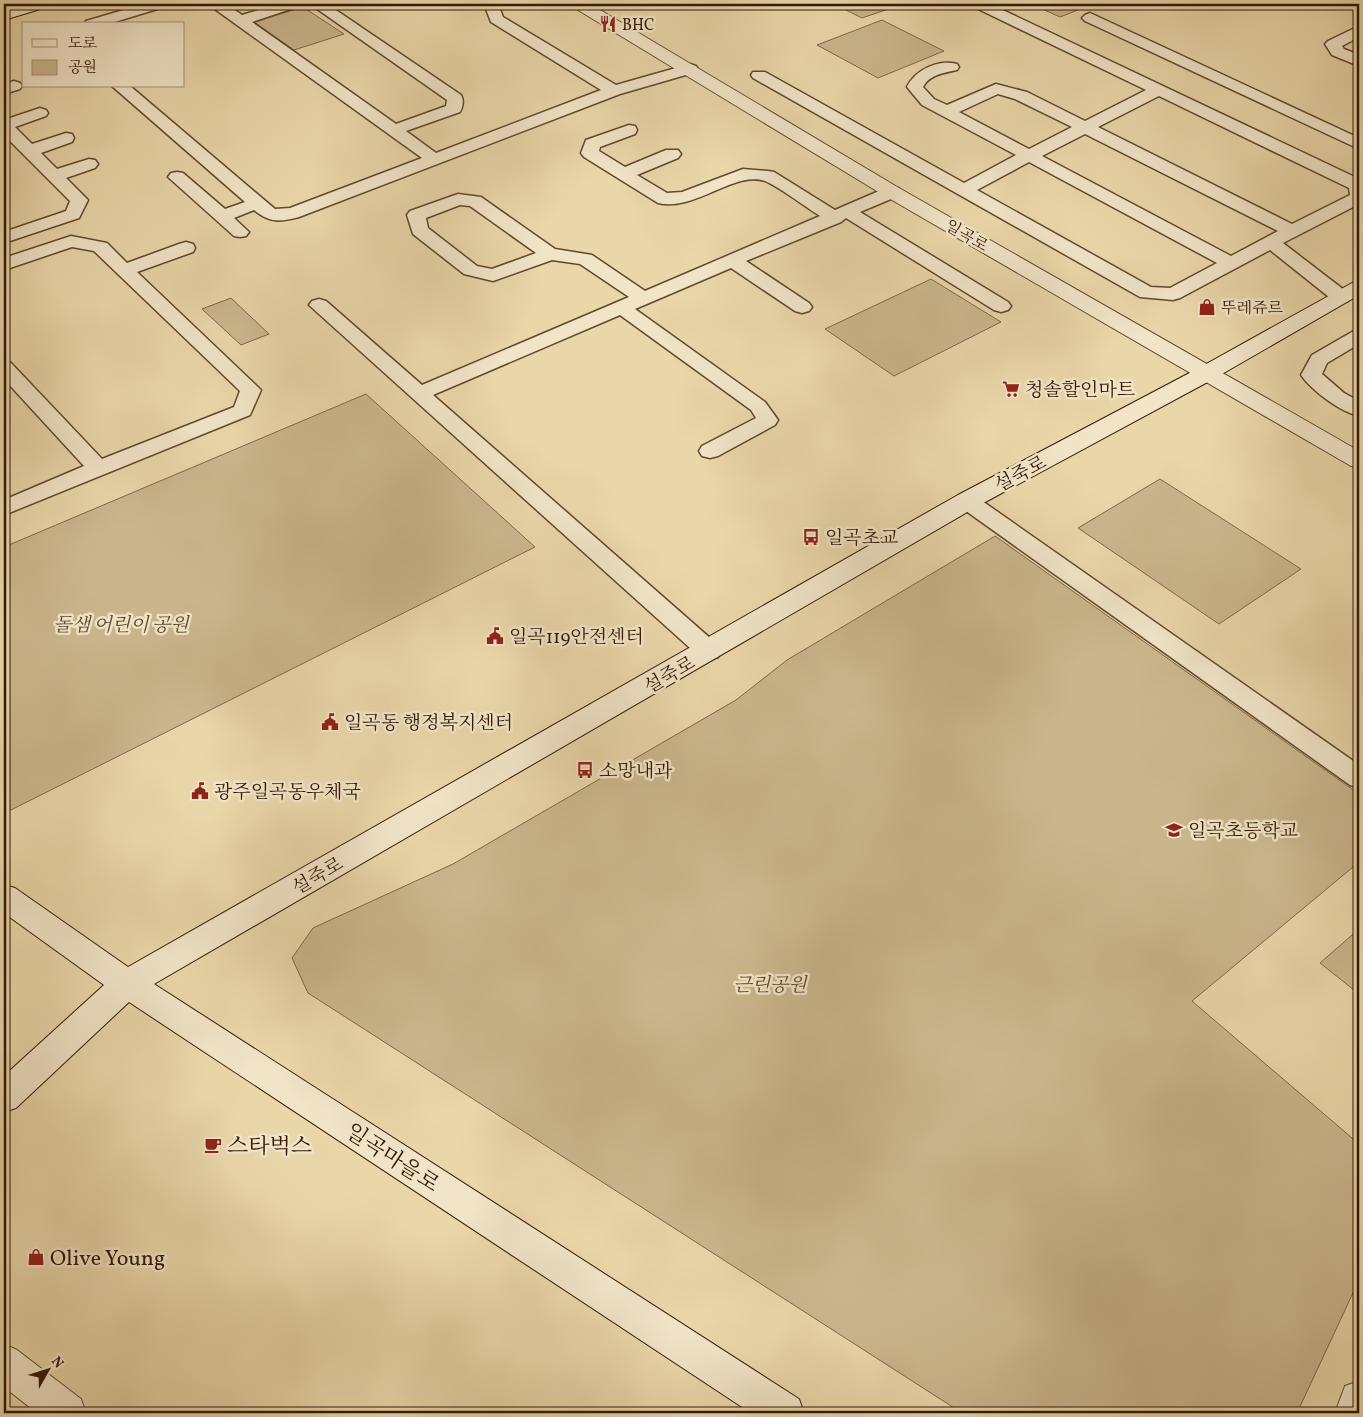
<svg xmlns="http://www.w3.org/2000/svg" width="1363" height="1417" font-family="Vollkorn,'Noto Serif KR',serif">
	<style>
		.green { fill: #cab68d; stroke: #7e6749 }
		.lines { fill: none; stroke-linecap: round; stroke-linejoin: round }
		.lane-casing { stroke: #60482e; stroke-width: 3 }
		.street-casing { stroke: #60482e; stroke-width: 2 }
		.secondary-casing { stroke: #331805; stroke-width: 2 }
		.lane { fill: #f1e4c7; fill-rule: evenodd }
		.street { fill: #f1e4c7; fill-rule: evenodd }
		.secondary { fill: #f1e4c7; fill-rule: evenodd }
		.labels { text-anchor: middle; stroke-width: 5; stroke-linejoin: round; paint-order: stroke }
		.far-poi-label { font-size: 16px; fill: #331805; stroke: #f1e4c7; text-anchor: start }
		.far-street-label { font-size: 16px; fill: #331805; stroke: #f1e4c7 }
		.poi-label { font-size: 19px; fill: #331805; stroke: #f1e4c7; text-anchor: start }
		.street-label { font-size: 19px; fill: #331805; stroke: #f1e4c7 }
		.park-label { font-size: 19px; font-style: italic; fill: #60472e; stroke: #f1e4c7 }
		.near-poi-label { font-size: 22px; fill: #331805; stroke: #f1e4c7; text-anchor: start }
		.near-street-label { font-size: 22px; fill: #331805; stroke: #f1e4c7 }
	</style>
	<rect width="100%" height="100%" fill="#e9d6a9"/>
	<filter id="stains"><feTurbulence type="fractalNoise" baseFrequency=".004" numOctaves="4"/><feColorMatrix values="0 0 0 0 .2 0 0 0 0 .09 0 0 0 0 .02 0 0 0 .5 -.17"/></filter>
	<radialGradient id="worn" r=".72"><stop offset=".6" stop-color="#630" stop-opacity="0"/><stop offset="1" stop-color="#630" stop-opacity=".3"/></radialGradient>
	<!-- green -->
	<g class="green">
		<polygon points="834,4 903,4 862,18"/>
		<polygon points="1031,4 1093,4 1060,17"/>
		<polygon points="303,7 344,34 294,50 254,22"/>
		<polygon points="882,20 944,51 878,78 817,45"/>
		<polygon points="931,279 1001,322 894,376 825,329"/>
		<polygon points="231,298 269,334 241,345 202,309"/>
		<polygon points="366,394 535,547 11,810 4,805 4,547"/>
		<polygon points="1160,479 1301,569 1219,624 1078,528"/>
		<polygon points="995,536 1359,794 1359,862 1192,1001 1359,1144 1359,1280 1297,1413 962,1413 308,993 292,958 313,928 453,864 736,700 787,660"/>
		<polygon points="1359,929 1359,994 1320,963"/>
	</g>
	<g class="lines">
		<!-- lane casing -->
		<g class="lane-casing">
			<g id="lane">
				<polygon points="144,4 166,4 164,7 108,24 84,24 86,21"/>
				<path d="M210 4H226L242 15 278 4H309L307 7 294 8 252 22 396 124 446 106 447 100 310 4H327L461 95C464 100 463 107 460 112L406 131 436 153 601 90 491 22 484 4H498L503 17 616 85 690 64 696 66 698 69 696 72 620 94 299 217C280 222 270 223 254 210L234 218 249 232 246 236 240 237 234 236 168 177 171 173 177 172 183 173 225 209 245 202 112 86H130L275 209 290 208 422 158 212 7Z"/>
				<path d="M972 4H990L1359 179V204L1283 243 1348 293 1351 297 1348 301 1341 303 1334 301 1270 250 1180 298 1173 300 1140 297 753 78 751 75 753 72H765L964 183 1016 155 922 105 907 87C915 70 938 59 957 64L959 67 957 70C944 73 930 74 923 87L934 99 947 105 996 84 1027 92 1085 121 1146 90 974 7ZM998 94 1015 99 1072 127 1029 149 959 112ZM1159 96 1349 188 1350 195 1292 224 1098 127ZM1085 134 1278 231 1231 256 1042 156ZM1029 162 1217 263 1170 288 1151 287 977 190Z"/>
				<polygon points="1090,13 1359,138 1359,149 1085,21 1082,18 1085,15"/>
				<polygon points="1359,26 1359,37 1342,46 1344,49 1359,55 1359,66 1332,55 1325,44 1328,41"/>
				<polygon points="14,81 20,83 22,86 20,89 4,94 4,84"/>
				<polygon points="40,108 46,110 48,113 46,116 15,127 32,144 66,133 72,134 74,138 72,142 41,153 57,169 89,159 95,160 98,164 95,168 66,178 88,200 79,218 4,243 4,232 66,211 70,201 4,135 4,120"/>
				<path d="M629 125 635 126 637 130 635 134 600 147 599 151 625 167 666 150H678L681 154 678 158 637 175 667 193 682 192 743 169 768 171 774 172 835 210 886 188 892 187 898 188 901 192 898 196 860 212 1008 302 1011 306 1008 310 1001 312 994 310 846 218 841 222 746 261 809 303 812 307 809 311 802 313 795 311 731 268 635 309 765 402 778 420 775 425 718 456 710 458 702 456 699 451 702 446 756 418 751 410 620 315 433 395 718 645 721 651 718 657 709 660 700 657 309 305 312 301 319 299 326 301 422 385 629 297 580 264 552 260 493 281 464 274 413 234 407 215 410 211 458 194 481 197 555 249 592 255 645 291 820 216C804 206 781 188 765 181 735 170 694 212 658 203L584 157 581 153 586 140ZM460 205 470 206 536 253 492 269 477 266 428 228 426 218Z"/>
				<polygon points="71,236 107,243 127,263 179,244 186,242 193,244 195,248 193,252 137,272 261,390 250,415 4,515 4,500 84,466 4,379 4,361 11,363 102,459 234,407 240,391 94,251 72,247 4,270 4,258"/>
				<path d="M1359 330V344L1327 363 1322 374 1344 393 1359 401V416C1341 412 1312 391 1301 375L1312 355 1352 332Z"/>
				<polygon points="967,494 975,496 1359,765 1359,788 1350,785 959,506 956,501 959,496"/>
			</g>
		</g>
		<!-- street casing -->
		<g class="street-casing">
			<g id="street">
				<polygon points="571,4 590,4 899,188 1359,451 1359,468 1351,466 885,196 573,7"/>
				<polygon points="4,1344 17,1350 81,1399 86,1413 37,1413 4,1387"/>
				<polygon points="1359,1381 1359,1413 1335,1413 1345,1386"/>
			</g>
		</g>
		<!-- secondary casing -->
		<g class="secondary-casing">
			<g id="secondary">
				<polygon points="24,4 49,4 47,7 4,20 4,10"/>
				<polygon points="1359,281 1359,295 1215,378 976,507 154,984 799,1399 804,1413 751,1413 129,1002 16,1108 4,1112 4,1076 104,985 4,913 4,885 15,888 128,967 958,495 1199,368 1352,283"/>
			</g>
		</g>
		<!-- lane -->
		<use href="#lane" class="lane"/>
		<!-- street -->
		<use href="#street" class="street"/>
		<!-- secondary -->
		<use href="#secondary" class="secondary"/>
	</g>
	<!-- icons -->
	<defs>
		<g id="restaurant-bare" transform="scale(1.35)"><path d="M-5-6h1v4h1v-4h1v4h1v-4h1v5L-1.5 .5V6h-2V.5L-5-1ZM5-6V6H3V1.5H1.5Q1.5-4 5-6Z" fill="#8f2418" stroke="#f1e4c7" stroke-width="2.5" paint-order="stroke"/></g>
		<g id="shop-bare" transform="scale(1.35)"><path d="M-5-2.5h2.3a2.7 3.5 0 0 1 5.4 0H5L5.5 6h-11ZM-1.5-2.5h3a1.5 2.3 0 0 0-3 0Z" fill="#8f2418" stroke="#f1e4c7" stroke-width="2.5" paint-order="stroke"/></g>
		<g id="supermarket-bare" transform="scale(1.35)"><path d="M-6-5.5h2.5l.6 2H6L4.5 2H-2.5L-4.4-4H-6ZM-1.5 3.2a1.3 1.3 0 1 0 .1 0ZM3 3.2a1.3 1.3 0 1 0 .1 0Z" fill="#8f2418" stroke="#f1e4c7" stroke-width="2.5" paint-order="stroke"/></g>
		<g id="bus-bare" transform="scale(1.35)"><path d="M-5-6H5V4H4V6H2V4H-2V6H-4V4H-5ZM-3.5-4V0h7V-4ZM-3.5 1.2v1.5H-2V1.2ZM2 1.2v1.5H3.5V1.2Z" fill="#8f2418" stroke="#f1e4c7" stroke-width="2.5" paint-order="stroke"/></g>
		<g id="civic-bare" transform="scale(1.35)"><path d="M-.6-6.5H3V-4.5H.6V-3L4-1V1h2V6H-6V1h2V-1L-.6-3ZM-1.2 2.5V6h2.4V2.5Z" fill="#8f2418" stroke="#f1e4c7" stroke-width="2.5" paint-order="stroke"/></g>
		<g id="school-bare" transform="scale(1.35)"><path d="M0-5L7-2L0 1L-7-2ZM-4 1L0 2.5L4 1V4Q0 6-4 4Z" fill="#8f2418" stroke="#f1e4c7" stroke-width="2.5" paint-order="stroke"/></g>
		<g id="cafe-bare" transform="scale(1.35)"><path d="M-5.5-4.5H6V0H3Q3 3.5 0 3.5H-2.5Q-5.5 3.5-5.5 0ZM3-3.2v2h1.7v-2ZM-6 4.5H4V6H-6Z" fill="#8f2418" stroke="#f1e4c7" stroke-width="2.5" paint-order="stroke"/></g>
	</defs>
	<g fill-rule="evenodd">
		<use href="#restaurant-bare" x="608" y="24"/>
		<use href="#shop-bare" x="1207" y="307"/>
		<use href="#supermarket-bare" x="1011" y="389"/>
		<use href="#bus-bare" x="811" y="537"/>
		<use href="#civic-bare" x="495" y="636"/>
		<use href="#civic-bare" x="330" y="722"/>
		<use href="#bus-bare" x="585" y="770"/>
		<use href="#civic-bare" x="200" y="791"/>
		<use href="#school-bare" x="1174" y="830"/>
		<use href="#cafe-bare" x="213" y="1145"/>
		<use href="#shop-bare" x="36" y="1257"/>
	</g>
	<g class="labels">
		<!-- far-poi labels -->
		<g class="far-poi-label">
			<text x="622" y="30">BHC</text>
			<text x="1221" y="313">뚜레쥬르</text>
		</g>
		<!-- far-street labels -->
		<g class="far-street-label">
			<text transform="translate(967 235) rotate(30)" y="6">일곡로</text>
		</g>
		<!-- poi labels -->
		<g class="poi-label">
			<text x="1025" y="396">청솔할인마트</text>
			<text x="825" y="544">일곡초교</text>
			<text x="509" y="643">일곡119안전센터</text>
			<text x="344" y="729">일곡동 행정복지센터</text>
			<text x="599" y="777">소망내과</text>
			<text x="214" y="798">광주일곡동우체국</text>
			<text x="1188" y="837">일곡초등학교</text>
		</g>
		<!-- street labels -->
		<g class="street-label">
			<text transform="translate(1020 473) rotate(-28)" y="7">설죽로</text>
			<text transform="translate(669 674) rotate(-30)" y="7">설죽로</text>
			<text transform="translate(317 875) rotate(-30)" y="7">설죽로</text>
		</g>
		<!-- park labels -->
		<g class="park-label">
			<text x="121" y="631">돌샘 어린이 공원</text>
			<text x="770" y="991">근린공원</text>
		</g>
		<!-- near-poi labels -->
		<g class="near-poi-label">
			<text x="227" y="1153">스타벅스</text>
			<text x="50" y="1265">Olive Young</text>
		</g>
		<!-- near-street labels -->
		<g class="near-street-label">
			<text transform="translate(393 1157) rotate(33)" y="8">일곡마을로</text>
		</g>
	</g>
	<!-- margin -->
	<rect width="1363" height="1417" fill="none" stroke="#e9d6a9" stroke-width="20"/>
	<rect x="5" y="5" width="1353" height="1407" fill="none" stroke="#331805" stroke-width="2.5"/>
	<rect x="10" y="10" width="1343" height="1397" fill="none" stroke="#331805"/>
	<!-- legend -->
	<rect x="22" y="22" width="162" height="65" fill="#f1e4c7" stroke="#a59279"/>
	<rect x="32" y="39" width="25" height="8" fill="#f1e4c7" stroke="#a59279"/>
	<text x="68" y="48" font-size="15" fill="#331805">도로</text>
	<rect x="32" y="60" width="25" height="15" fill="#cab68d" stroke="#a59279"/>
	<text x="68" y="72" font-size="15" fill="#331805">공원</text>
	<!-- north arrow -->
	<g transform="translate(48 1370) rotate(51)" stroke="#f1e4c7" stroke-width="4" paint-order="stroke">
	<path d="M0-4L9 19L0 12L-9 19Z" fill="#331805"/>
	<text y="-8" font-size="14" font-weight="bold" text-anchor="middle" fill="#331805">N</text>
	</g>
	<rect width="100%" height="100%" filter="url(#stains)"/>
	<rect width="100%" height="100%" fill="url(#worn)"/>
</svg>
